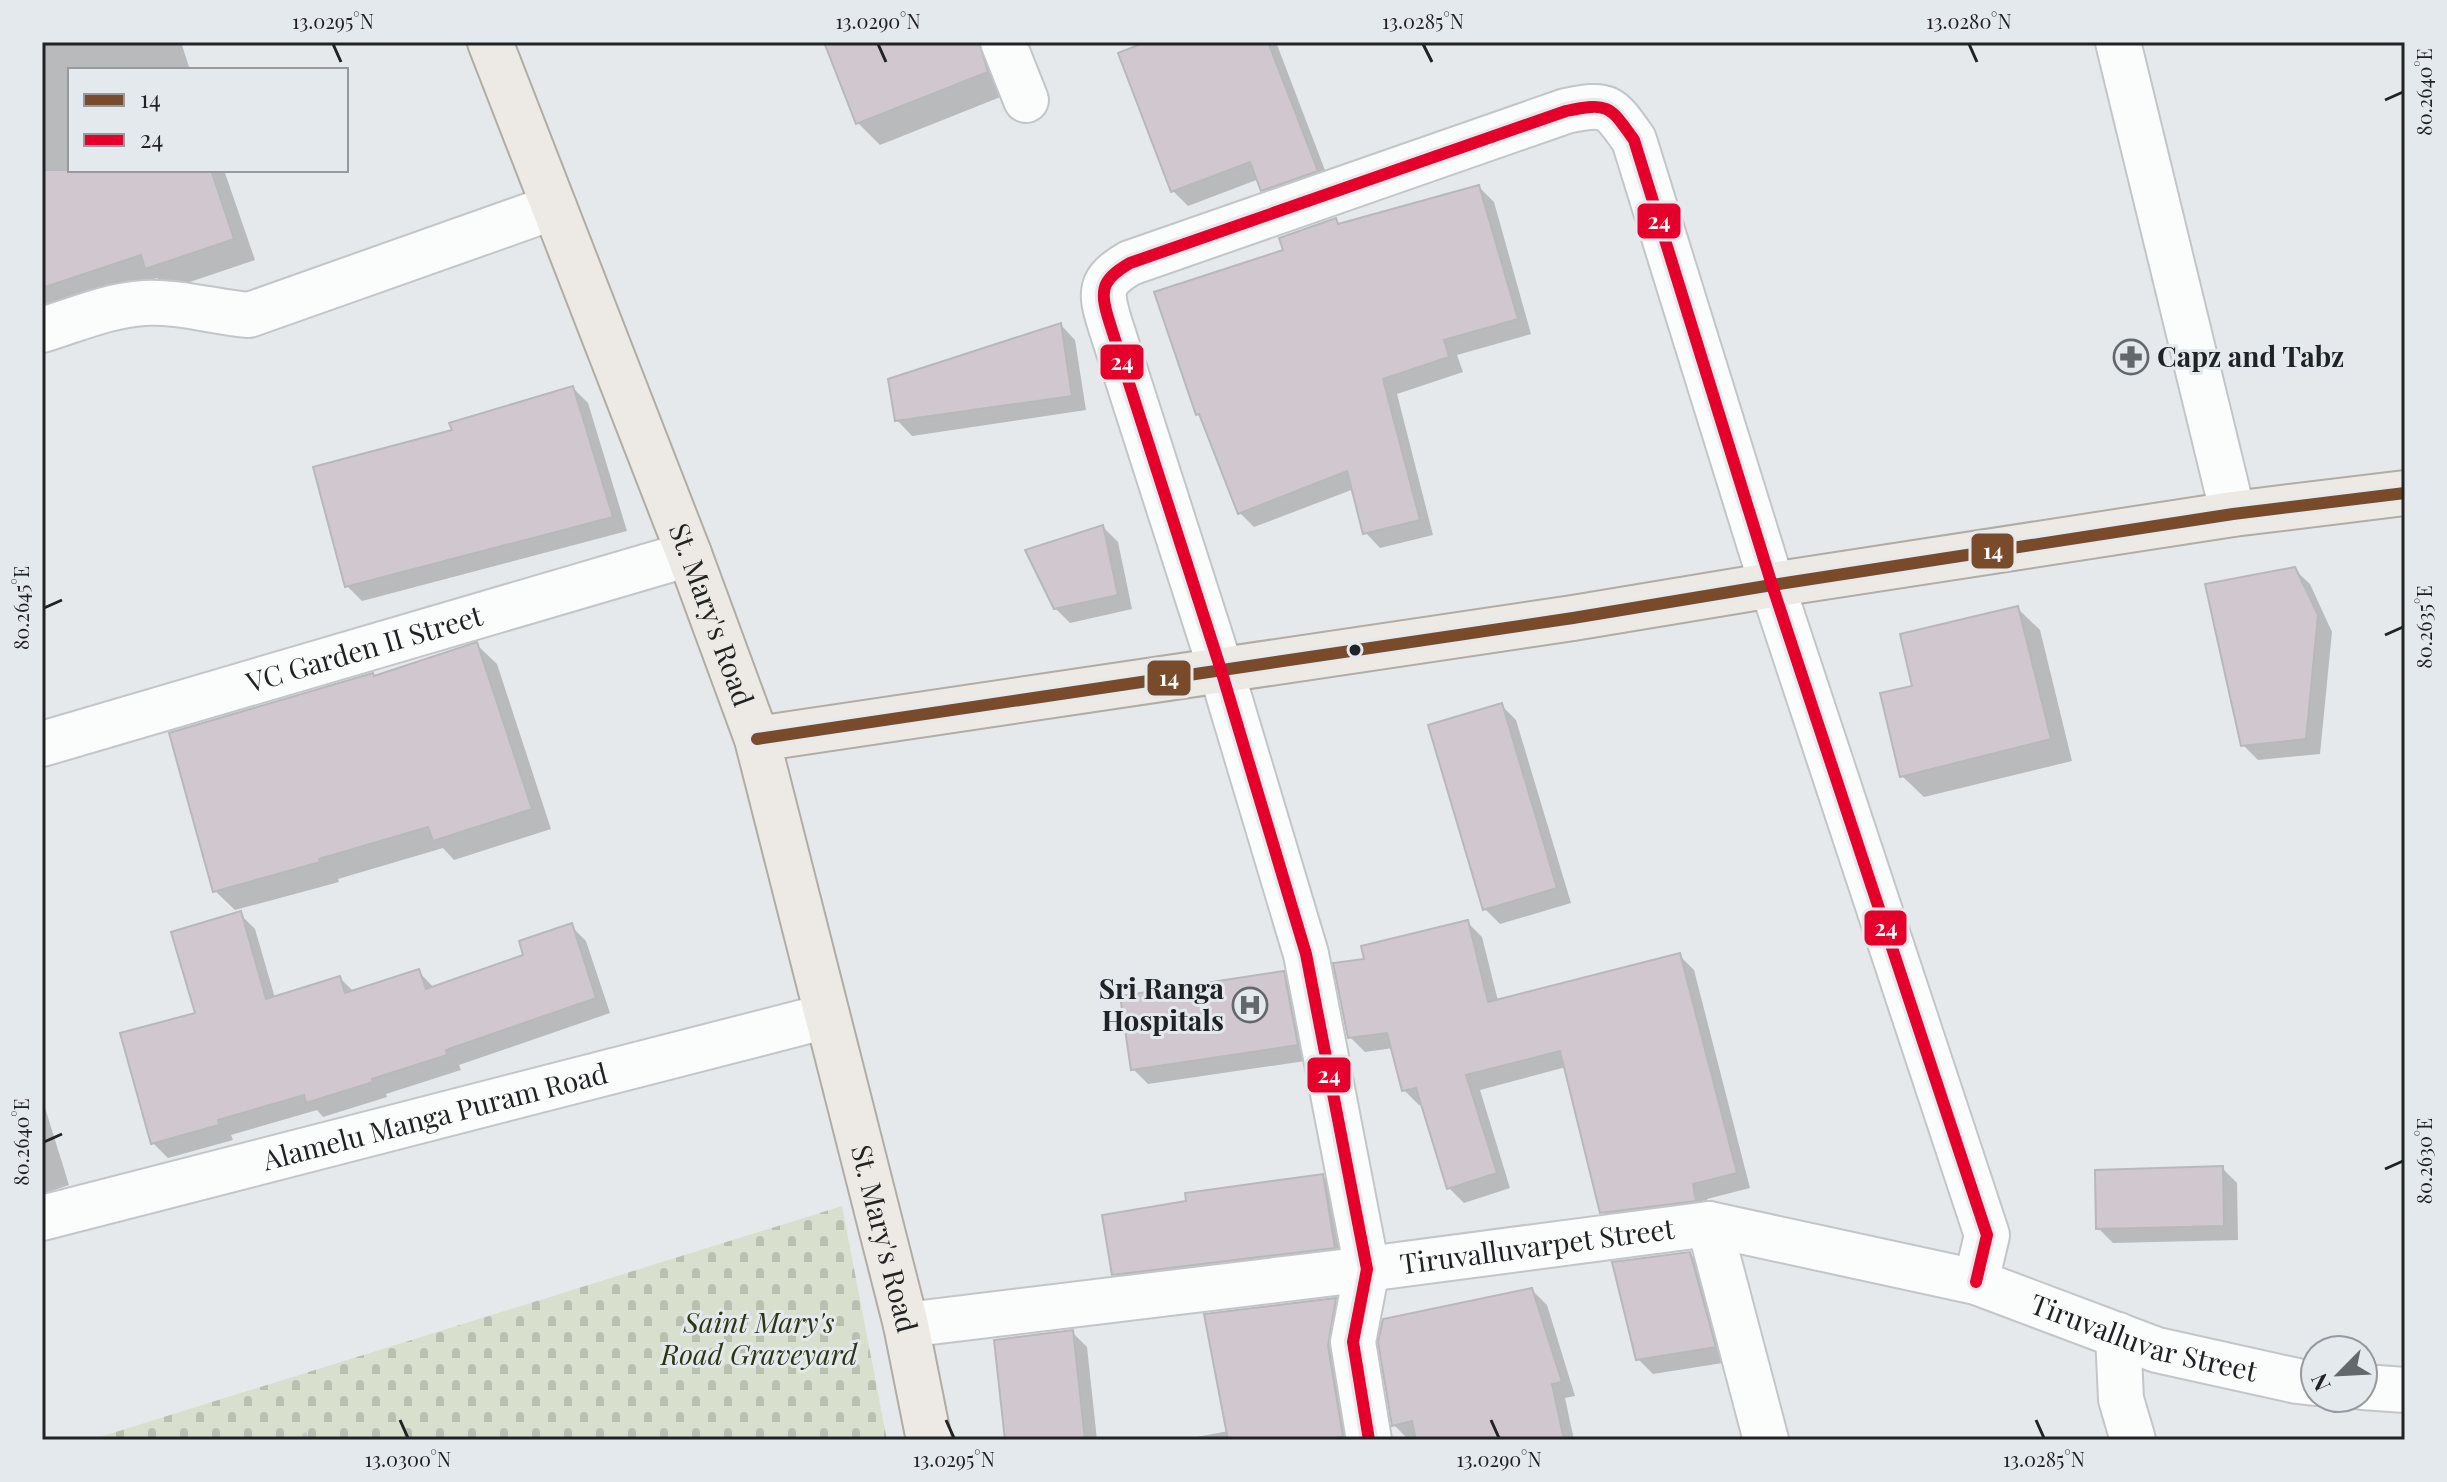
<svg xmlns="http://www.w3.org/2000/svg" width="2447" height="1482" font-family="'Playfair Display',serif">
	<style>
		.cemetery { fill: url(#cemetery-stones) }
		.shadow { fill: #0003 }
		.building { fill: #d1c8cf; stroke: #b7b8b9; stroke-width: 2 }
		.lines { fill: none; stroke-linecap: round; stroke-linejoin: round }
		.minor-casing { stroke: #c3c6c8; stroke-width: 48 }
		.major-casing { stroke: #b1aca4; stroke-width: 48 }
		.path { stroke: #c8c9cb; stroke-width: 5; stroke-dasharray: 6 6; stroke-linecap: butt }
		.minor { stroke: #fbfcfc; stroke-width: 44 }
		.major { stroke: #edeae5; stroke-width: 44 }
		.bus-1-casing { stroke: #e4e9ee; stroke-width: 18 }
		.bus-2-casing { stroke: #e4e9ee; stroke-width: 18 }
		.bus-1 { stroke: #7a4b2a; stroke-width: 12 }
		.bus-2 { stroke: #e4002b; stroke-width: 12 }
		.ticks { fill: none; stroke: #202224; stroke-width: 3 }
		.bus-dot { fill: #202224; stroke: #e4e9ee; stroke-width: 3 }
		.labels { text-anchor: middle; stroke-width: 6; stroke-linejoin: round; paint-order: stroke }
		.poi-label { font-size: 28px; font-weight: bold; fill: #202224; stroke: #e4e9ee; text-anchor: start }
		.street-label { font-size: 28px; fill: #202224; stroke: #e4e9ee }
		.park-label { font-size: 28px; font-style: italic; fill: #2b360e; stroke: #e4e9ee }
		.line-badge { stroke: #e4e9ee; stroke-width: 3 }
		.badge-label { font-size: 22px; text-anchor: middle; font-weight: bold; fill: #fff }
		.neatline { fill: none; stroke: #202224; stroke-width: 3 }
		.ticks-label { font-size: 20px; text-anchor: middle; fill: #202224 }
	</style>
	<defs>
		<pattern id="cemetery-stones" width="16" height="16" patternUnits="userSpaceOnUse" patternTransform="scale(2)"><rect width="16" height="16" fill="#d8e0cd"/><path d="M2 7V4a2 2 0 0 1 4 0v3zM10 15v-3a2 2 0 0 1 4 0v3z" fill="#b9c0b0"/></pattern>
	</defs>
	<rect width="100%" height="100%" fill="#e6e9ec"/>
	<!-- cemetery -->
	<polygon class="cemetery" points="842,1206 887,1440 90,1440"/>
	<!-- shadow -->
	<g class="shadow">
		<polygon points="42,42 181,42 190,70 70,70 70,170 224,170 255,260 169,289 157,278 52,314 42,304"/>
		<polygon points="826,42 997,42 1008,94 880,145 858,123"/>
		<polygon points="1151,42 1276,42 1331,186 1278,205 1263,190 1259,179 1188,206 1173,191 1120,54"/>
		<polygon points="1479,187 1494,202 1531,334 1457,355 1463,372 1397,394 1433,535 1380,548 1365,532 1354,489 1254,527 1239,512 1203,419 1198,413 1286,251 1335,220 1341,226"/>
		<polygon points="1061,325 1075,340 1086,410 912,436 897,420"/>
		<polygon points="573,388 588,403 627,531 362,601 347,586 454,432"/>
		<polygon points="1103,527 1118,542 1132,609 1070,623 1055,608"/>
		<polygon points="2294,569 2310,584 2332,632 2320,754 2258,760 2243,745"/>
		<polygon points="2018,609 2040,630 2072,761 1924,797 1902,776 1914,687"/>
		<polygon points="477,645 497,664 551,829 454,860 443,848 338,879 339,882 235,910 215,891 375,678"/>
		<polygon points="1501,705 1516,720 1571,903 1500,924 1485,909"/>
		<polygon points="240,914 255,929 275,998 340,978 354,992 418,971 434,988 526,956 571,926 586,941 610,1013 459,1065 461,1070 386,1094 387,1097 323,1117 317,1110 231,1135 233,1140 168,1158 153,1143 197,1015"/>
		<polygon points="1467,922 1482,937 1498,1001 1679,955 1694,970 1750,1188 1707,1199 1710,1215 1617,1227 1602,1212 1566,1067 1480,1090 1510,1188 1464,1203 1449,1188 1423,1104 1419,1105 1404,1090 1393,1048 1365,1052 1350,1037 1366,960"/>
		<polygon points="1283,973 1298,988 1312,1060 1148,1084 1133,1069"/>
		<polygon points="42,1098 69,1185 42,1194"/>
		<polygon points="2222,1168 2237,1183 2238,1240 2113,1243 2098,1228"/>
		<polygon points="1322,1176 1337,1191 1348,1262 1129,1289 1114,1274"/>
		<polygon points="1690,1254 1705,1269 1729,1362 1653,1374 1638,1359"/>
		<polygon points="1532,1290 1547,1305 1575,1396 1565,1398 1574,1440 1409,1440 1394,1425"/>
		<polygon points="1335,1300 1350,1315 1355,1440 1191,1440 1191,1438 1229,1431"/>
		<polygon points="1072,1332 1087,1347 1097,1440 1007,1440"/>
	</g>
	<!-- building -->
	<g class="building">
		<polygon points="824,42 979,42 988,72 856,124"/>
		<polygon points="1146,42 1268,42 1318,171 1261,191 1250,162 1171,192 1118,53"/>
		<polygon points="42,170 211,170 234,239 145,269 141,255 42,288"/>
		<polygon points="1479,185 1518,319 1444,340 1449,357 1383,379 1420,520 1363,534 1347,471 1238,514 1199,414 1196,415 1154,292 1283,250 1279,238 1336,218 1338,224"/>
		<polygon points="1061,323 1072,396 895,421 888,379"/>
		<polygon points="573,386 613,517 345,587 313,467 452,430 449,423"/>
		<polygon points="1103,525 1118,595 1054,609 1025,550"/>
		<polygon points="2295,567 2318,615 2306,739 2241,746 2205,584"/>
		<polygon points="2018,606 2051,739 1900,777 1880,693 1912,686 1900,634"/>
		<polygon points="477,642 532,809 433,841 428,827 319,859 320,862 213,892 169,733 373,673 374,676"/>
		<polygon points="1502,703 1557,888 1483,910 1428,725"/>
		<polygon points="241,911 266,999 340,976 345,993 419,969 426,989 523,955 519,941 572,923 596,998 446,1050 447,1055 372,1079 373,1082 306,1103 304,1095 218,1120 219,1125 151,1144 120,1033 195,1013 171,932"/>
		<polygon points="1468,920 1488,1002 1680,953 1737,1173 1693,1184 1696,1201 1600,1213 1560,1051 1466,1075 1497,1173 1447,1189 1416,1088 1402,1091 1387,1033 1348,1038 1333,963 1364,959 1361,946"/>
		<polygon points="1284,971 1298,1045 1131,1070 1120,996"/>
		<polygon points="2223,1166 2224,1226 2096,1229 2095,1170"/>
		<polygon points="1323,1174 1335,1248 1112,1275 1102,1215 1186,1201 1185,1193"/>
		<polygon points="1690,1252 1716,1347 1636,1360 1612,1262"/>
		<polygon points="1532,1288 1562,1382 1552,1384 1564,1440 1416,1440 1412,1421 1392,1426 1378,1342 1383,1319"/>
		<polygon points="1336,1298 1328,1346 1343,1436 1326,1440 1228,1440 1204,1314"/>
		<polygon points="1073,1330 1085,1440 1005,1440 994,1340"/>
	</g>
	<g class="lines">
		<!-- minor casing -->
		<g class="minor-casing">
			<g id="minor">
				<polyline points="1003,42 1026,100"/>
				<polyline points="2118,42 2233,514"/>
				<path d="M42 330C75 320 109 305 144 303 179 301 214 312 249 315L554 207"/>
				<path id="s1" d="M42 744 689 554"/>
				<path id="s2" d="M42 1218 827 1016"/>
				<polyline points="1709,1224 1766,1440"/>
				<path id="s3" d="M906 1325 1367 1269 1709 1224 1976 1282 2157 1350 2297 1381 2315 1383"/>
				<polyline points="2118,1335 2121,1399 2133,1440"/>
				<polyline points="2363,1387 2405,1390"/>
				<path d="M1369 1440 1353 1342 1367 1269 1306 954 1221 670 1110 324C1100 292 1099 281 1130 263L1566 111C1609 102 1610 106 1634 140L1772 585 1987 1235 1976 1282"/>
			</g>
		</g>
		<!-- major casing -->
		<g class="major-casing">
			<g id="major">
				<path id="s4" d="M490 42 689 554 757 739 906 1325 929 1440"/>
				<polyline points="757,739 1573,618 1772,585 2233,514 2405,493"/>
			</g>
		</g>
		<!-- path -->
		<polyline class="path" points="304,1433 307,1440"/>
		<!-- minor -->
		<use href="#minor" class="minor"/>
		<!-- major -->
		<use href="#major" class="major"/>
		<!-- bus-1 casing -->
		<g class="bus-1-casing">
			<polyline id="bus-1" points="757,739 1573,618 1772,585 2233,514 2405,493"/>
		</g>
		<!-- bus-2 casing -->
		<g class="bus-2-casing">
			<path id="bus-2" d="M1369 1440 1353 1342 1367 1269 1306 954 1221 670 1110 324C1100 292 1099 281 1130 263L1566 111C1609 102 1610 106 1634 140L1772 585 1987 1235 1976 1282"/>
		</g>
		<!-- bus-1 -->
		<use href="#bus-1" class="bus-1"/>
		<!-- bus-2 -->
		<use href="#bus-2" class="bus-2"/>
	</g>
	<!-- ticks -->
	<path class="ticks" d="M333 44 341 62M878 44 886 62M1423 44 1432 62M1969 44 1977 62M2385 100 2403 92M44 608 62 600M2385 635 2403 627M44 1142 62 1134M2385 1169 2403 1161M400 1420 408 1438M946 1420 954 1438M1491 1420 1499 1438M2036 1420 2044 1438"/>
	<!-- icons -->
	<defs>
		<g id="pharmacy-ring" transform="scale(1.8)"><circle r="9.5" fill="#e4e9ee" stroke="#65686a" stroke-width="1.5"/><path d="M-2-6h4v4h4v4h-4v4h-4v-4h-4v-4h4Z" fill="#65686a"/></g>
		<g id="hospital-ring" transform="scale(1.8)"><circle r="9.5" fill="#e4e9ee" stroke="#65686a" stroke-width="1.5"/><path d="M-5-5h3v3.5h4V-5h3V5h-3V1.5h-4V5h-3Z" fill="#65686a"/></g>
	</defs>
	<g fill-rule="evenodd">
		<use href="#pharmacy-ring" x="2131" y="357"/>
		<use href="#hospital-ring" x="1250" y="1005"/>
	</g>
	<!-- markers -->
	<circle class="bus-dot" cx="1355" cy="650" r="7"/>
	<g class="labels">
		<!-- poi labels -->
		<g class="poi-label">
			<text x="2157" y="367">Capz and Tabz</text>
			<text x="1224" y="999" text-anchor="end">Sri Ranga<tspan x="1224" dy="32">Hospitals</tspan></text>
		</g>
		<!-- street labels -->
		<g class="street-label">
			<text dy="10" stroke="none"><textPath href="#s4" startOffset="614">St. Mary's Road</textPath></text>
			<text dy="10" stroke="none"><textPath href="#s1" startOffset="336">VC Garden II Street</textPath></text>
			<text dy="10" stroke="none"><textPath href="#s2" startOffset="406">Alamelu Manga Puram Road</textPath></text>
			<text dy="10" stroke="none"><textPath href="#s4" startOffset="1262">St. Mary's Road</textPath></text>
			<text dy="10" stroke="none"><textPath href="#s3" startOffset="636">Tiruvalluvarpet Street</textPath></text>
			<text dy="10" stroke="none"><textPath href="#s3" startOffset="1260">Tiruvalluvar Street</textPath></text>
		</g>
		<!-- park labels -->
		<g class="park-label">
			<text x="759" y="1333">Saint Mary's<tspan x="759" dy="32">Road Graveyard</tspan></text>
		</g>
	</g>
	<g class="line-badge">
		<rect x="1636" y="202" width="46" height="38" rx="8" fill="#e4002b"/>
		<rect x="1099" y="343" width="46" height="38" rx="8" fill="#e4002b"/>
		<rect x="1970" y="532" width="45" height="38" rx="8" fill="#7a4b2a"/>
		<rect x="1146" y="659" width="46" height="38" rx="8" fill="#7a4b2a"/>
		<rect x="1863" y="909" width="45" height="38" rx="8" fill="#e4002b"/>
		<rect x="1306" y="1056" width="46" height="38" rx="8" fill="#e4002b"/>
	</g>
	<g class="badge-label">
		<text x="1659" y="229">24</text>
		<text x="1122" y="370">24</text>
		<text x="1993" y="559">14</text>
		<text x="1169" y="686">14</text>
		<text x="1886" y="936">24</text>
		<text x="1329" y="1083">24</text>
	</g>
	<!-- border -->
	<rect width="2447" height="1482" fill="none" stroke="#e4e9ee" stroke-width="88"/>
	<!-- legend -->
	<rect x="68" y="68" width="280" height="104" fill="#e4e9ee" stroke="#96999d" stroke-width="2"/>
	<rect x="84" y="94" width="40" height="12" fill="#7a4b2a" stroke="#96999d" stroke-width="2"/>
	<text x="140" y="108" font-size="24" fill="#202224">14</text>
	<rect x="84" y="134" width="40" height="12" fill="#e4002b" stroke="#96999d" stroke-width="2"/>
	<text x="140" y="148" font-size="24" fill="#202224">24</text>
	<!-- north arrow -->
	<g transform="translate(2339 1374) rotate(246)"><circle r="38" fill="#e4e9ee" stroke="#96999d" stroke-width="2"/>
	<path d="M0-6L14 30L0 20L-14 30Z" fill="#65686a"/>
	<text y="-12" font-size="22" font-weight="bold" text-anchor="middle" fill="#202224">N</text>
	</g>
	<rect x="44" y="44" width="2359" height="1394" class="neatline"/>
	<g class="ticks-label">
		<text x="333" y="29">13.0295°N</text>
		<text x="878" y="29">13.0290°N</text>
		<text x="1423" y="29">13.0285°N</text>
		<text x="1969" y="29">13.0280°N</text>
		<text transform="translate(2425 92) rotate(-90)" y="7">80.2640°E</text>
		<text transform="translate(22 608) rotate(-90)" y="7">80.2645°E</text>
		<text transform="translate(2425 627) rotate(-90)" y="7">80.2635°E</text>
		<text transform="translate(22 1142) rotate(-90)" y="7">80.2640°E</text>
		<text transform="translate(2425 1161) rotate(-90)" y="7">80.2630°E</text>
		<text x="408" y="1467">13.0300°N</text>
		<text x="954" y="1467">13.0295°N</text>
		<text x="1499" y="1467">13.0290°N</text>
		<text x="2044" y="1467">13.0285°N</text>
	</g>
</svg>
